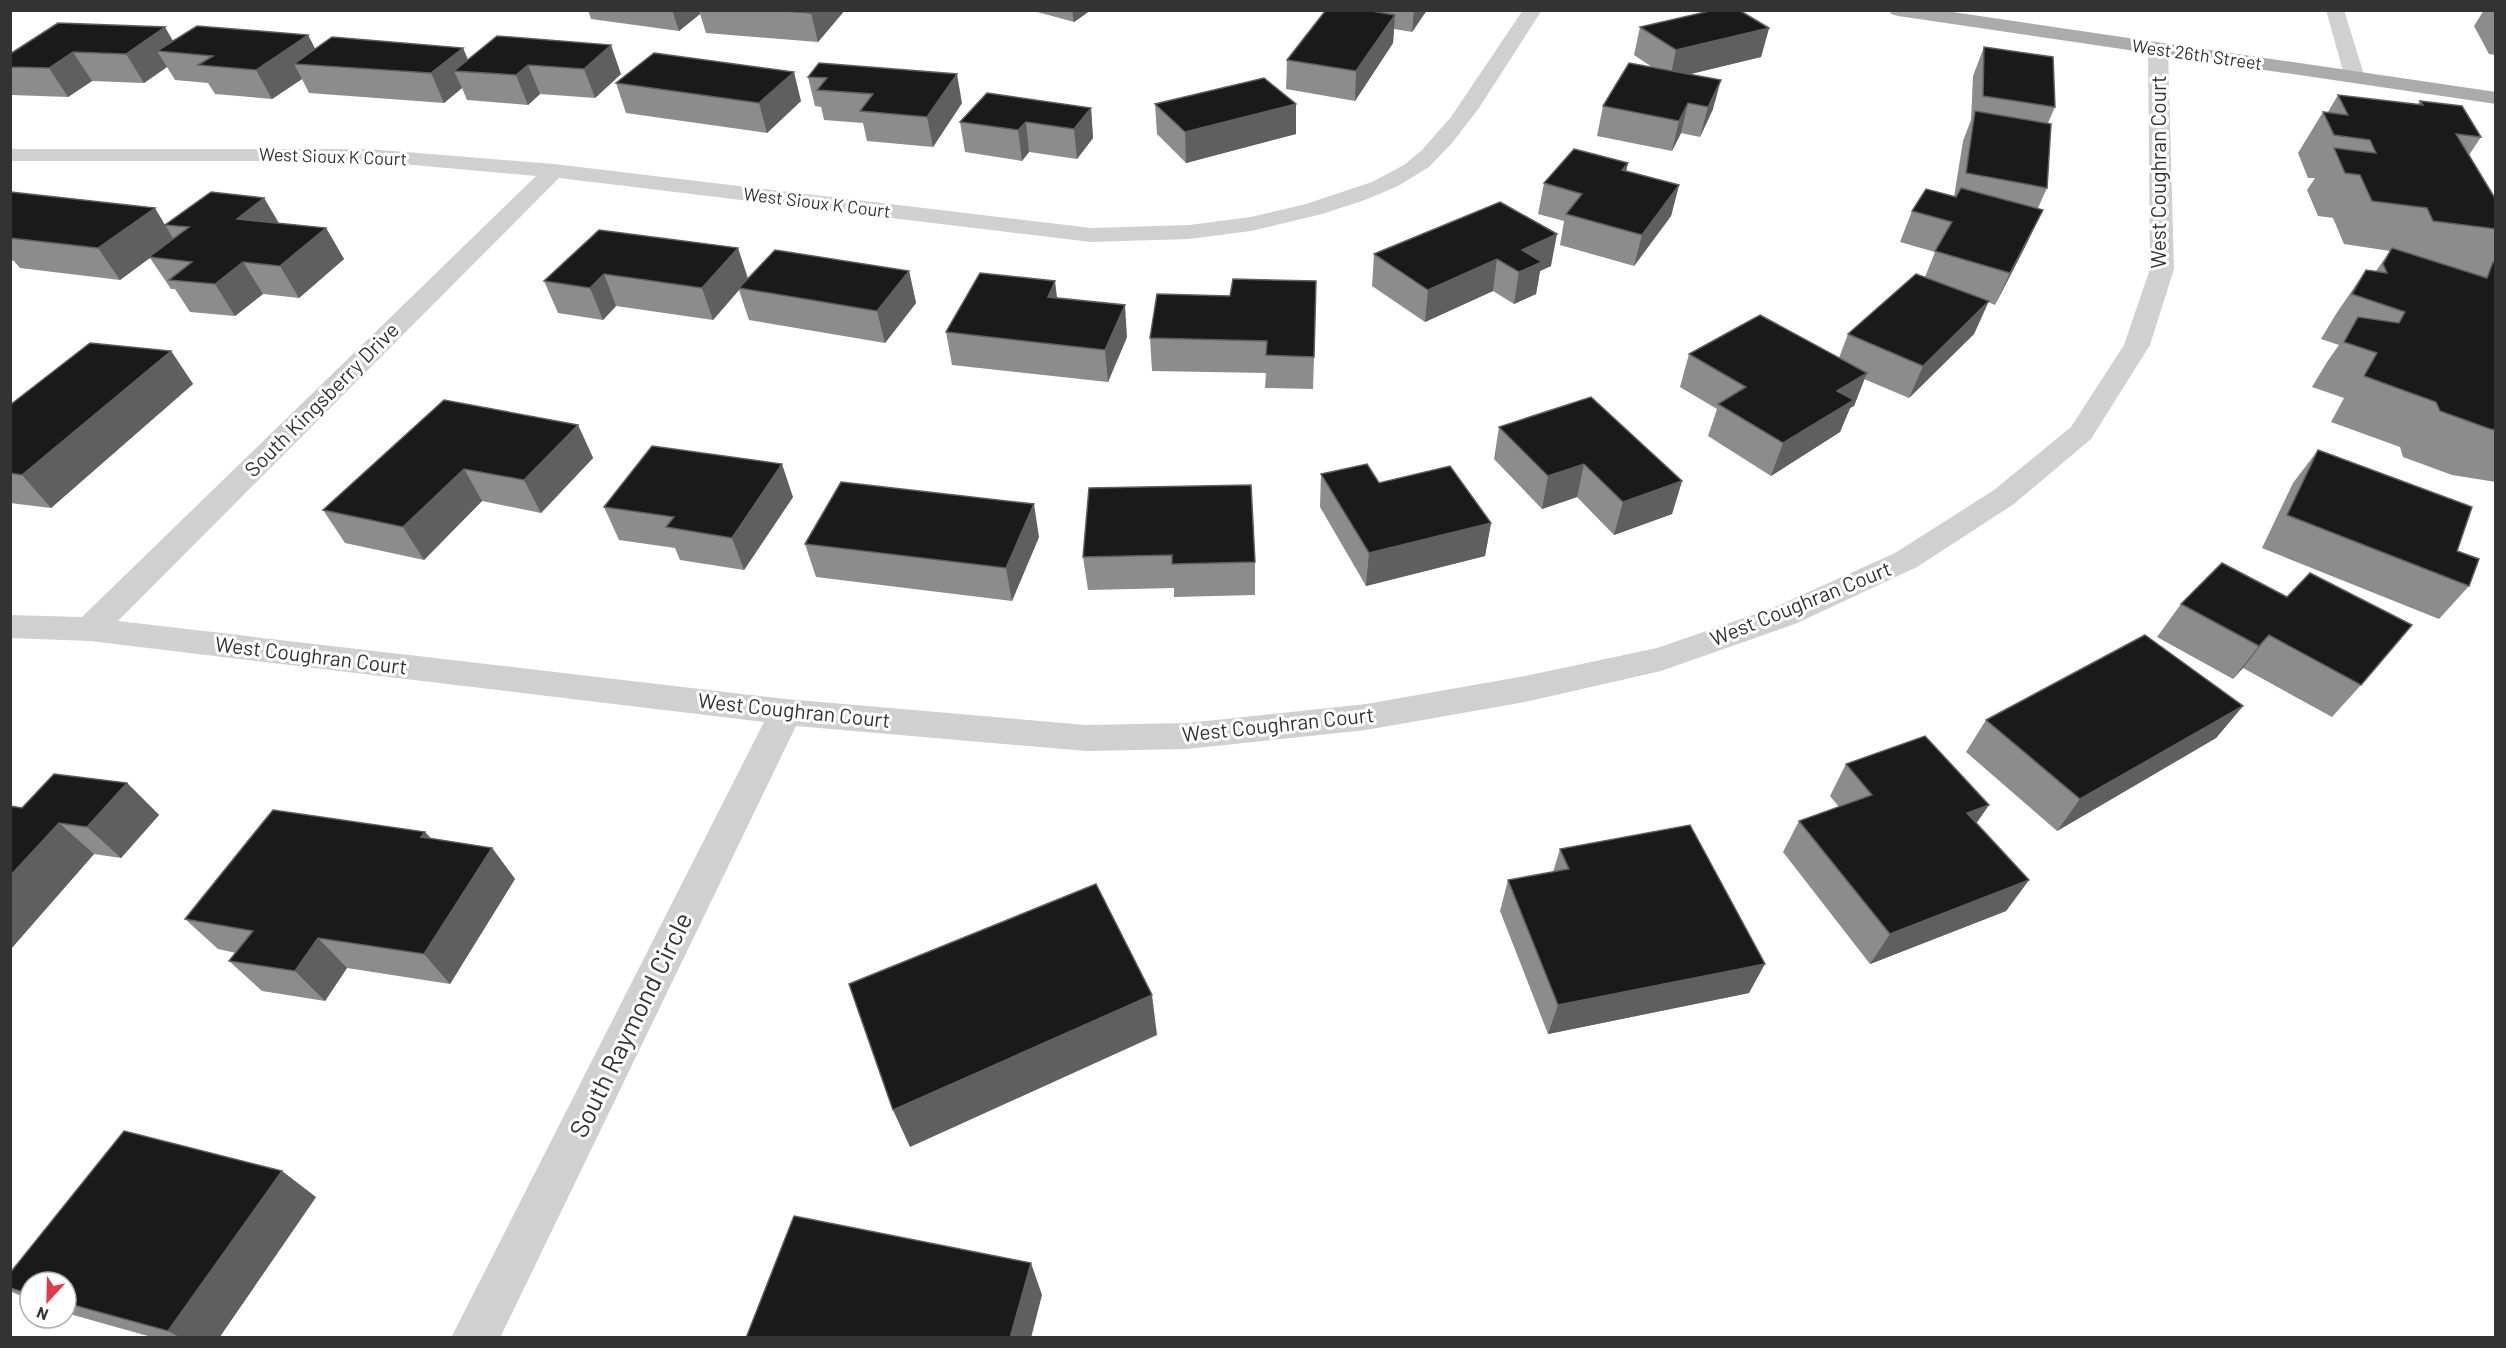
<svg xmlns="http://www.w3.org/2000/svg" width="2506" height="1348" font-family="Barlow,sans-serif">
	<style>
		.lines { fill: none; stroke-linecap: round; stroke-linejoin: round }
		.minor { fill: #d0d0d0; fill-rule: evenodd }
		.major { fill: #ababab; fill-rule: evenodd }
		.wall { fill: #8c8c8c }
		.shaded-wall { fill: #5f5f5f }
		.building { fill: #1a1a1a; stroke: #5f5f5f; stroke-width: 1.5 }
		.labels { text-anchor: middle; stroke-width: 6; stroke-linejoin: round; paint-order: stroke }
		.far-street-label { font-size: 18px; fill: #333; stroke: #fff }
		.street-label { font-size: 21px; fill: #333; stroke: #fff }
		.near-street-label { font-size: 26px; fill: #333; stroke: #fff }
	</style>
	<rect width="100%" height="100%" fill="#fff"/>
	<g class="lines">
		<!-- minor -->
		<g class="minor">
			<polygon points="1523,10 1542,10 1479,108 1452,143 1429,167 1398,186 1365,200 1322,214 1251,231 1189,239 1091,242 559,178 118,621 786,699 1086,725 1187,723 1366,704 1525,676 1657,648 1773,608 1895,553 1994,490 2071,427 2124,345 2150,269 2148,50 2151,46 2165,46 2168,50 2174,269 2150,345 2091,439 2014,504 1917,567 1795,624 1661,671 1525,702 1366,730 1187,749 1086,751 796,726 500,1338 451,1338 764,722 90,641 10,638 10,615 82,617 536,176 369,161 10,161 10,149 369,149 554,164 1091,228 1189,225 1251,217 1306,204 1372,182 1404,165 1422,150 1451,117"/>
			<polygon points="2326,10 2344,10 2365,78 2362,82 2348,82 2345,78"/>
		</g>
		<!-- major -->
		<polygon class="major" points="1889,10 1939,10 2496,92 2496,104 1898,16 1891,14"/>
	</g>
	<!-- wall -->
	<g class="wall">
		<polygon points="588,10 845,10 818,42 706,33 700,14 679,31 591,19"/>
		<polygon points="1030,10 1091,10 1074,22"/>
		<polygon points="1326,10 1427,10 1412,32 1394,29 1393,43 1355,101 1286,89 1287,60"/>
		<polygon points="2484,10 2496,10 2496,55 2489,54 2474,26"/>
		<polygon points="1640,27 1769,28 1761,57 1690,74 1713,109 1700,137 1681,133 1672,151 1597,136 1603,106 1652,67 1634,55"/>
		<polygon points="308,35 315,49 463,48 468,60 497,36 621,74 595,98 540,94 528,105 467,100 462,88 444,103 309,93 302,79 272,99 215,94 208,83 175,80 167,67 144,83 92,81 68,97 12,95 10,94 10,54 173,41"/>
		<polygon points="1984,47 2055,107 2048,123 2047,188 2038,208 2028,241 1995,305 1988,302 1974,334 1909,398 1864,379 1854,406 1850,408 1840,432 1771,476 1708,436 1717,409 1680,387 1689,354 1839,358 1848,334 1925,277 1935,252 1900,242 1912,211 1954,197 1963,141 1971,120 1973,76"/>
		<polygon points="819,63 962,103 933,147 867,141 863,123 824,120 821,107 815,106 808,77"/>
		<polygon points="616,83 801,101 767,133 626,113"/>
		<polygon points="2338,95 2417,105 2420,101 2481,137 2469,155 2496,200 2496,482 2452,475 2403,457 2400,447 2331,422 2344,398 2312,387 2327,362 2339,345 2321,339 2336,314 2366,270 2376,271 2390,251 2344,244 2333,218 2318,216 2307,190 2315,178 2308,178 2298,153 2323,112 2328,112"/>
		<polygon points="1155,104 1296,104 1296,134 1186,163 1157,134"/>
		<polygon points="1091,108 1093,138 1077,159 1029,152 1022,161 965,152 960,122"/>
		<polygon points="1628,163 1626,171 1679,185 1671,216 1634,266 1560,245 1564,221 1538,214 1544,183"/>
		<polygon points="10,192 166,225 264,198 279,223 326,228 344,259 299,298 263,294 235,316 190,312 175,289 171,289 150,258 120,280 20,268 14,261 10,260"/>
		<polygon points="1500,202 1551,266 1540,271 1536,294 1514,304 1493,291 1425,322 1372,286 1374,254"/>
		<polygon points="738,248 748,278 909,271 916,303 885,343 749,320 739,290 713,320 616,306 603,320 558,313 544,281"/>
		<polygon points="1157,294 1314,357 1313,389 1265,388 1266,373 1152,371 1150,338"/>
		<polygon points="1058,298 1127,337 1108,382 952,365 946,332"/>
		<polygon points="171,351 193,384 51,508 10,503 10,405"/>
		<polygon points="578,425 593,458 541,513 482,501 424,560 345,543 323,510"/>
		<polygon points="1499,427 1682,481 1672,514 1614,535 1577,497 1542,509 1494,459"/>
		<polygon points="2318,450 2457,551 2469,586 2439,619 2262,548 2293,483"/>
		<polygon points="1321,474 1379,483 1491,523 1485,556 1366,586 1320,507"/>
		<polygon points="1089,488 1255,562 1255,595 1174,597 1174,588 1088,590 1083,557"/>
		<polygon points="793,497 744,570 680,560 675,548 619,540 604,507"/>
		<polygon points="1039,537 1012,601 816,577 805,544"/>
		<polygon points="2222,563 2361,685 2332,717 2243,668 2233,679 2157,637 2181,604"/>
		<polygon points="2243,706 2216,738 2057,831 1966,752 1986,720"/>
		<polygon points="1846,764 1989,805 1976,823 2029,880 2006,911 1870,964 1783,852 1799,821 1839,807 1830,796"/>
		<polygon points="127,783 159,815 121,858 94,854 10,950 10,806 22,808"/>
		<polygon points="425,832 431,838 492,848 515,879 450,984 347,968 325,1001 262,991 229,961 236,953 218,949 185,919"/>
		<polygon points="1560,849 1749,993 1548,1034 1500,911 1508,880 1553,872"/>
		<polygon points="316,1197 219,1338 155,1338 66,1313 66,1282 30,1282 30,1300 10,1291 10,1273"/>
	</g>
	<!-- shaded-wall -->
	<g class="shaded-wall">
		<polygon points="672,10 699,10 700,14 679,31"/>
		<polygon points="814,10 845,10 818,42 811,13"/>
		<polygon points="1072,10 1091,10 1074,22"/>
		<polygon points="1414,10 1427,10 1412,32"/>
		<polygon points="1395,15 1393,43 1355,101 1356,71"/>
		<polygon points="165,27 180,53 157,51 167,67 144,83 126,54"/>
		<polygon points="1769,28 1761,57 1670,79 1676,50"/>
		<polygon points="308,35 323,64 294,64 302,79 272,99 256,70"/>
		<polygon points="611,45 621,74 595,98 584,69"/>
		<polygon points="463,48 473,72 454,71 462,88 444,103 431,73"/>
		<polygon points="73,52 92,81 68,97 49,68"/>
		<polygon points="528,65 540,94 528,105 516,75"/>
		<polygon points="794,72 801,101 767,133 759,103"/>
		<polygon points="957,74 962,103 933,147 927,117"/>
		<polygon points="1721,80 1713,109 1700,137 1708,107"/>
		<polygon points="1688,103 1681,133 1672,151 1679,121"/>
		<polygon points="1296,104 1296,134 1186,163 1185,132"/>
		<polygon points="1091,108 1093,138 1077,159 1074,129"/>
		<polygon points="1026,122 1029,152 1022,161 1018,130"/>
		<polygon points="1628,163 1621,193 1622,170"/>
		<polygon points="1679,185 1671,216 1634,266 1642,235"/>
		<polygon points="264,198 282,229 237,219"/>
		<polygon points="155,208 174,240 120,280 98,248"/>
		<polygon points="2043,210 2028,241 1995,305 2010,273"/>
		<polygon points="326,228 344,259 299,298 280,266"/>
		<polygon points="1557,234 1551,266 1540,271 1536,294 1514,304 1522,250"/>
		<polygon points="738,248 748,280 739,288 739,290 713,320 702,288"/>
		<polygon points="1497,259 1493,291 1425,322 1428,290"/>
		<polygon points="243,262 263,294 235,316 215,284"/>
		<polygon points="909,271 916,303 885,343 877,311"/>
		<polygon points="604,274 616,306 603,320 590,288"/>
		<polygon points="1055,281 1059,313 1048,297"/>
		<polygon points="1989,301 1974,334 1909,398 1923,366"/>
		<polygon points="1125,305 1127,337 1108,382 1105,350"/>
		<polygon points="171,351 193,384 51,508 22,475"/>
		<polygon points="1867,373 1854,406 1850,408 1840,432 1771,476 1783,443 1837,391"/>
		<polygon points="578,425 593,458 541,513 524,480"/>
		<polygon points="782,464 793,497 744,570 732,538"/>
		<polygon points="1584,464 1577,497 1542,509 1548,476"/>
		<polygon points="464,469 482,501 424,560 403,527"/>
		<polygon points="1682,481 1672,514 1614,535 1623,502"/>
		<polygon points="1034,504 1039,537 1012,601 1006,568"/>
		<polygon points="1491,523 1485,556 1366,586 1369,553"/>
		<polygon points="2269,635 2243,668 2233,679 2259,646"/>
		<polygon points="2243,706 2216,738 2057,831 2080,799"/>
		<polygon points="127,783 159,815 121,858 87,827"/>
		<polygon points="1989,805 1967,837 1967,813"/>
		<polygon points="59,823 94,854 10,950 10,876"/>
		<polygon points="425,832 450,863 421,837"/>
		<polygon points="492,848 515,879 450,984 424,954"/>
		<polygon points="2029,880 2006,911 1870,964 1890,934"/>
		<polygon points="318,938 347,968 325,1001 295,971"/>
		<polygon points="1765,964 1749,993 1548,1034 1558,1005"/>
		<polygon points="1152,995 1157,1035 910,1147 893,1110"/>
		<polygon points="282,1171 316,1197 219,1338 181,1338 168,1331"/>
		<polygon points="1031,1263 1042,1295 1031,1338 1010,1338"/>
	</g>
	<!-- building -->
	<g class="building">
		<polygon points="773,10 814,10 811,13"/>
		<polygon points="1326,10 1365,10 1395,15 1356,71 1287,60"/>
		<polygon points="1714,10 1739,10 1769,28 1676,50 1640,27"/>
		<polygon points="58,23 165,27 126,54 73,52 49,68 10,67 10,54"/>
		<polygon points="197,26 308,35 256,70 198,65 213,56 157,51"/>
		<polygon points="497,36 611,45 584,69 528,65 516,75 454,71"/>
		<polygon points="332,37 463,48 431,73 294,64"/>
		<polygon points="1984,47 2053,57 2055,107 1983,96"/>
		<polygon points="654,53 794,72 759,103 616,83"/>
		<polygon points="819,63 957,74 927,117 860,111 873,94 817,90 827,78 808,77"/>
		<polygon points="1629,63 1721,80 1708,107 1688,103 1679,121 1603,106"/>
		<polygon points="1264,78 1296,104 1185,132 1155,104"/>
		<polygon points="987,93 1091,108 1074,129 1026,122 1018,130 960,122"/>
		<polygon points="2338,95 2423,105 2420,101 2462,106 2481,137 2456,134 2496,200 2496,229 2433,221 2427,208 2372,201 2360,175 2345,173 2334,148 2376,153 2370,140 2334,135 2323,112 2348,115"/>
		<polygon points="1975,111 2051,124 2047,188 1966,173"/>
		<polygon points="1574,149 1628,163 1622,170 1679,185 1642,235 1566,214 1582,194 1544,183"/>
		<polygon points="1961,188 2043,210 2010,273 1935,251 1952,222 1912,211 1926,189 1956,197"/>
		<polygon points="10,192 11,192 155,208 98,248 10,238"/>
		<polygon points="211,192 264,198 237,219 326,228 280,266 243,262 215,284 169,280 192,262 149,257 189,227 165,225"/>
		<polygon points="1500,202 1557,234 1522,250 1542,262 1519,272 1497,259 1428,290 1374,254"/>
		<polygon points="599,230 738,248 702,288 604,274 590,288 544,281"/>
		<polygon points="2392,248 2487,278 2493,262 2496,263 2496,430 2490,429 2440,411 2436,402 2364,376 2377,353 2344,342 2358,317 2399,323 2405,312 2352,294 2366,270 2387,273 2383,264"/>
		<polygon points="775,250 909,271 877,311 739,288"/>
		<polygon points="980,273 1055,281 1048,297 1125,305 1105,350 946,332"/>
		<polygon points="1916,274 1989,301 1923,366 1848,334"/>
		<polygon points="1233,279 1316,281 1314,357 1266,355 1267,341 1150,338 1157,294 1230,296"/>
		<polygon points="1760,315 1867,373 1837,391 1854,400 1783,443 1718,404 1746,387 1689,354"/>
		<polygon points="90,343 171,351 22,475 10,473 10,405"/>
		<polygon points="1591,397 1682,481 1623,502 1584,464 1548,476 1499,427"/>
		<polygon points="444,400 578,425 524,480 464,469 403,527 323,510"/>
		<polygon points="652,446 782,464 732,538 666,527 674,517 604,507"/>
		<polygon points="2318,450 2472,507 2457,551 2479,559 2469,586 2287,515"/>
		<polygon points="1367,464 1379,483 1450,466 1491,523 1369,553 1321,474"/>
		<polygon points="841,482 1034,504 1006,568 805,544"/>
		<polygon points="1251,485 1255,562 1172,564 1172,555 1083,557 1089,488"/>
		<polygon points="2222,563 2287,597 2310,573 2412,625 2361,685 2269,635 2259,646 2181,604"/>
		<polygon points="2145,635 2243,706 2080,799 1986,720"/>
		<polygon points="1925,736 1989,805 1967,813 2029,880 1890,934 1799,821 1872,795 1846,764"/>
		<polygon points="54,774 127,783 87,827 59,823 10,876 10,806 22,808"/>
		<polygon points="273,810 425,832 421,837 492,848 424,954 318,938 295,971 229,961 253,931 185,919"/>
		<polygon points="1690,825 1765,964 1558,1005 1508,880 1569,869 1560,849"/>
		<polygon points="1096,884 1152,995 893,1110 849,984"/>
		<polygon points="124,1131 282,1171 168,1331 66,1303 66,1282 30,1282 30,1294 10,1288 10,1273"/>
		<polygon points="794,1216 1031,1263 1010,1338 746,1338"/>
	</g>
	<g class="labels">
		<!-- far-street labels -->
		<g class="far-street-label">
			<text transform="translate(2197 55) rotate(8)" y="6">West 26th Street</text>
			<text transform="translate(333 157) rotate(2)" y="6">West Sioux K Court</text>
			<text transform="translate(817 203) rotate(7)" y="6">West Sioux K Court</text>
		</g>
		<!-- street labels -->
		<g class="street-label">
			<text transform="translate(2159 172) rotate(-90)" y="7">West Coughran Court</text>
			<text transform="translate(322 400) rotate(-45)" y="7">South Kingsberry Drive</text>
			<text transform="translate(1801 604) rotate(-22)" y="7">West Coughran Court</text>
			<text transform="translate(311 656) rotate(7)" y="7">West Coughran Court</text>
			<text transform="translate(794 711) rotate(6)" y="7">West Coughran Court</text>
			<text transform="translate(1278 725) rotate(-6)" y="7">West Coughran Court</text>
		</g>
		<!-- near-street labels -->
		<g class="near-street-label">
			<text transform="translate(631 1025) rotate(-64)" y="9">South Raymond Circle</text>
		</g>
	</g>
	<!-- border -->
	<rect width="2506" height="1348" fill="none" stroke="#333333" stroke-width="24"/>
	<!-- north arrow -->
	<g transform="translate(48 1300) rotate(202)"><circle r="28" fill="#ffffff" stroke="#adadad" stroke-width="1.5"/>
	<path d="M0-4.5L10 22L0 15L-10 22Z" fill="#e63946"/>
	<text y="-9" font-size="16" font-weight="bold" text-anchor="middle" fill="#333333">N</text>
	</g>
</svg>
